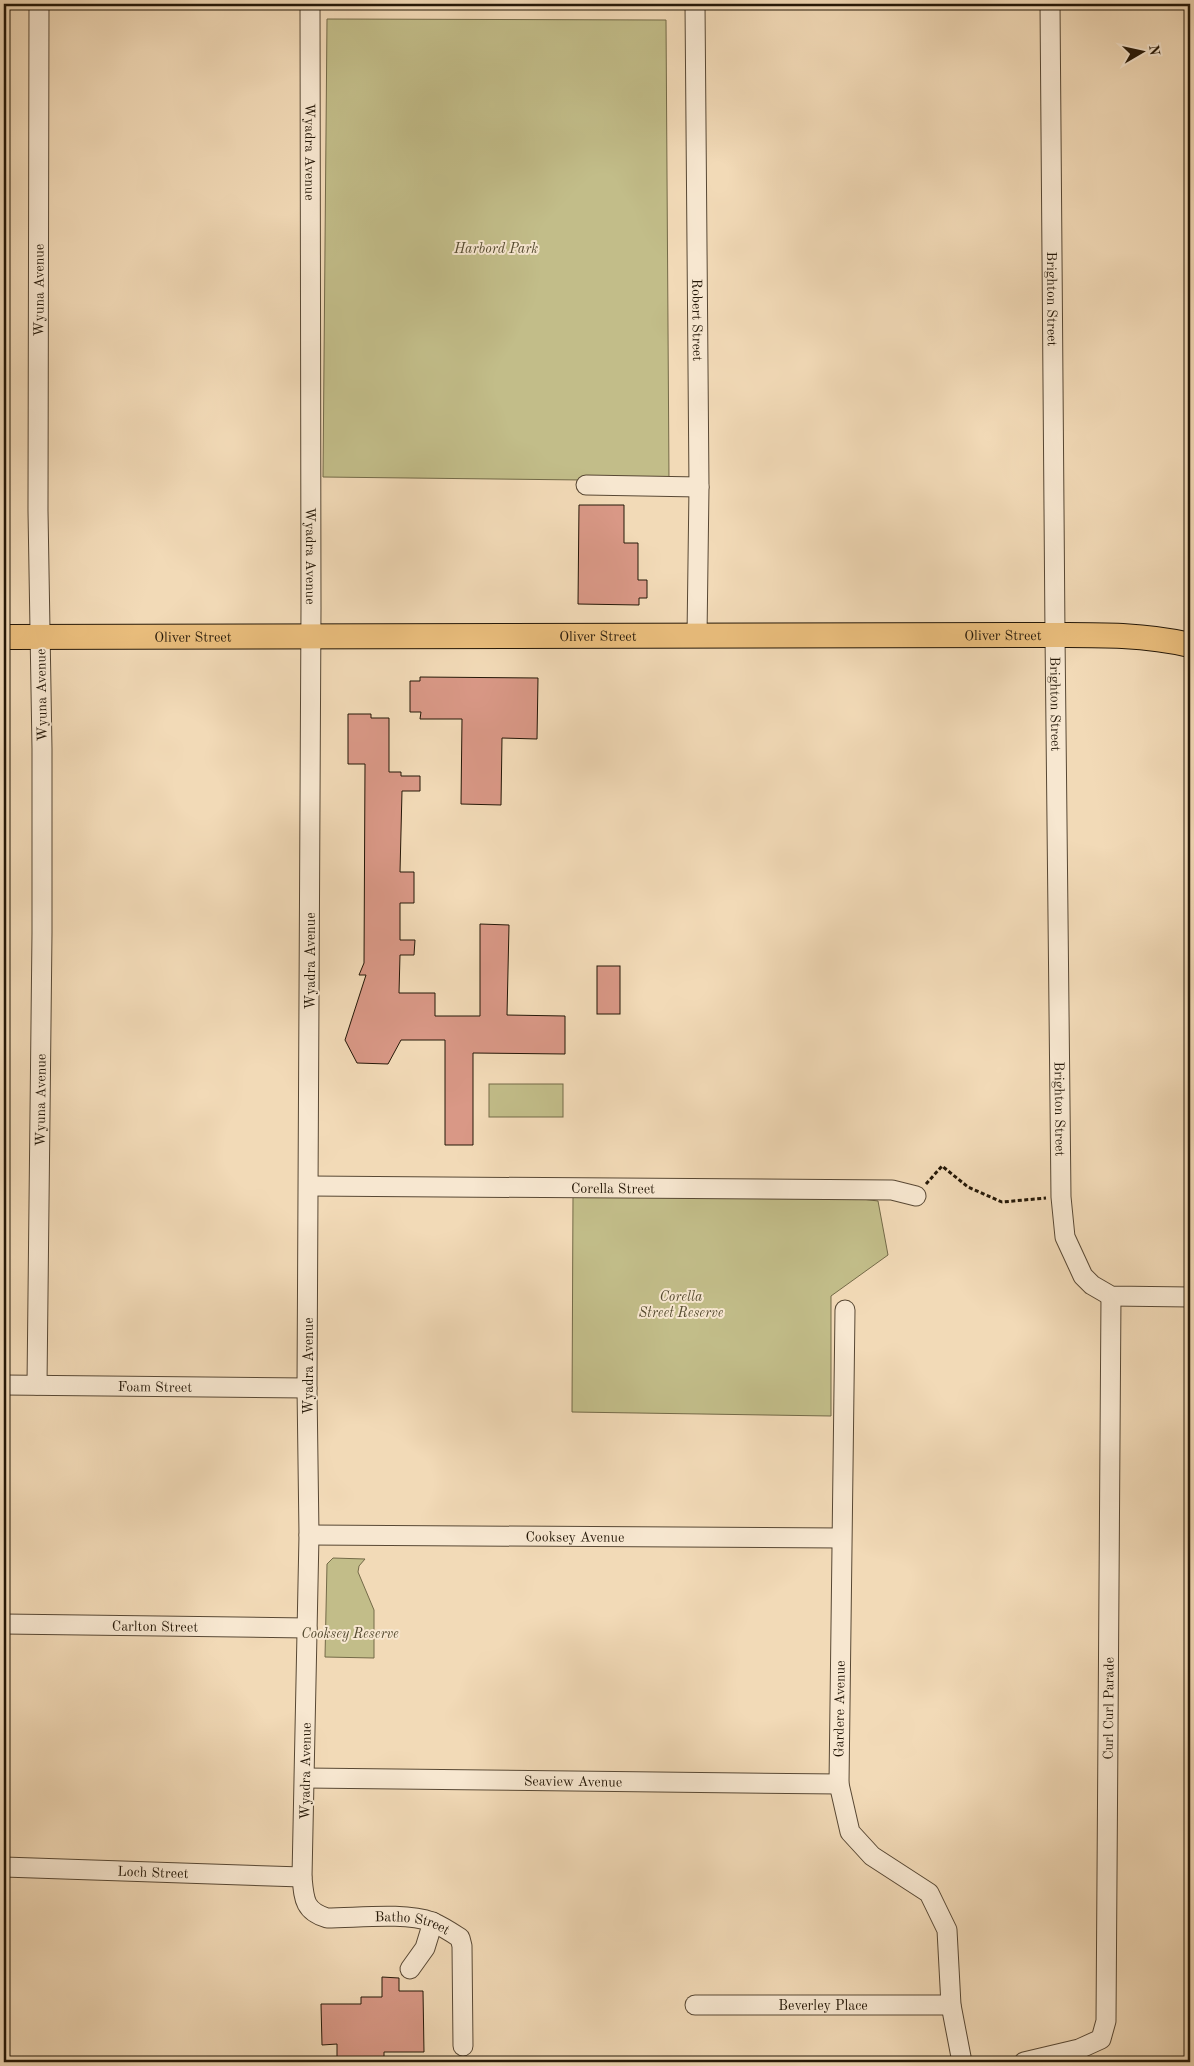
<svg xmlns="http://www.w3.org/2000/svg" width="1194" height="2066" font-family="'Old Standard TT',serif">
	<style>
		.green { fill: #c2bd89; stroke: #746a48 }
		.building { fill: #d99886; stroke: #251808 }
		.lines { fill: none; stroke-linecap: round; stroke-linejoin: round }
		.minor-casing { stroke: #584834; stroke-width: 21 }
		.major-casing { stroke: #251808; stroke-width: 26 }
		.path { stroke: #251808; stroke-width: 3; stroke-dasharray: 4 2.5; stroke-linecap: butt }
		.minor { stroke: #f7e7d0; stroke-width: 19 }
		.major { stroke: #e9bd7c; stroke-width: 24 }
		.labels { text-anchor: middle; stroke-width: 4; stroke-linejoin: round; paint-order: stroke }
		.street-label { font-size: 14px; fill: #251808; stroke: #f7e7d0 }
		.park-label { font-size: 14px; font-style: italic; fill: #544a2f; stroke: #f7e7d0 }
	</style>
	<rect width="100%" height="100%" fill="#f2dab7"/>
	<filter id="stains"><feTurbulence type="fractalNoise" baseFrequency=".004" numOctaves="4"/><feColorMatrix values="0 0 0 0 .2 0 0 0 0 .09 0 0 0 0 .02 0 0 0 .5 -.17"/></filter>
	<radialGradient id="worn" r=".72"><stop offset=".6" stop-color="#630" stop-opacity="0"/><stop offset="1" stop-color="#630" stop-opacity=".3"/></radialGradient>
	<!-- green -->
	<g class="green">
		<polygon points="327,19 666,20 669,481 323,477"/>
		<rect x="489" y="1084" width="74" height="33"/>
		<polygon points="573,1195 854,1198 878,1201 888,1255 831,1296 831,1416 572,1412"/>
		<polygon points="333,1558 365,1559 359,1566 358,1572 374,1610 374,1658 325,1657 327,1564"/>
	</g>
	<!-- building -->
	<g class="building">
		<polygon points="579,505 624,505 624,543 638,543 638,580 647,580 647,598 639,598 639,605 578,604"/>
		<polygon points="420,677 538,678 537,739 502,738 501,805 461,804 462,719 420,719 421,712 410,712 410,681 420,681"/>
		<polygon points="348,714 371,714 371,718 389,718 389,772 401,772 401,776 420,776 420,791 402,791 400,872 414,872 414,903 400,903 400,940 415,940 414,955 400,955 399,993 435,993 435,1016 480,1016 480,924 509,925 507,1015 565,1016 565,1054 473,1053 473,1145 445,1145 445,1040 401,1040 388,1064 357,1063 345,1040 366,975 359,975 364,963 365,764 348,764"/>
		<rect x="597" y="966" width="23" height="48"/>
		<polygon points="382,1977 399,1978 399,1991 423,1991 424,2052 384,2052 384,2062 337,2062 337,2044 322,2045 321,2004 361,2004 361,1997 382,1997"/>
	</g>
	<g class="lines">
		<!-- minor casing -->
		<g class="minor-casing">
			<g id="minor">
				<path id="s1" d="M310 4 311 607 307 1388 309 1535 302 1877C304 1899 304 1911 327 1918 357 1918 405 1912 432 1922 442 1926 451 1932 460 1938L462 1946 463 2046"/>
				<path id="s2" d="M695 4 699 487 697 636"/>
				<path id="s3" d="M1050 4 1055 635 1061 1197 1065 1237 1083 1276 1092 1285 1111 1296 1190 1297"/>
				<polyline points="586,485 699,487"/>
				<path id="s4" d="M309 1186 892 1190 916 1196"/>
				<polyline points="845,1310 839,1784 850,1832 872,1856 929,1893 947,1930 951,2005 962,2062"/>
				<path id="s5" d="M4 1385 307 1388"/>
				<path id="s6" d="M37 1385 42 933V749L38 511 39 4"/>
				<path id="s7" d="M309 1535 841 1538"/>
				<path id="s8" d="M4 1624 307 1628"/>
				<path id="s9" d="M305 1778 839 1784"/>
				<path id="s10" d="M4 1867 302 1877"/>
				<polyline points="410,1969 425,1948 433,1922"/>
				<path id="s11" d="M695 2005H951"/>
				<path id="s12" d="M1024 2062 1079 2049 1101 2039 1106 2021 1111 1296"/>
			</g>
		</g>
		<!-- major casing -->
		<g class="major-casing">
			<g id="major">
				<path id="s13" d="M4 637 1035 635C1086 635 1140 633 1190 645"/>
			</g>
		</g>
		<!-- path -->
		<polyline class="path" points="926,1184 942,1166 968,1187 1002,1202 1046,1198"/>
		<!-- minor -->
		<use href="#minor" class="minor"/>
		<!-- major -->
		<use href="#major" class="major"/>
	</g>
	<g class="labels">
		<!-- street labels -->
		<g class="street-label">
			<text dy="5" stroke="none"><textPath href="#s1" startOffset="148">Wyadra Avenue</textPath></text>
			<text dy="5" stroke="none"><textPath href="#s6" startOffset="1095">Wyuna Avenue</textPath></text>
			<text dy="5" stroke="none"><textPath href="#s3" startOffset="295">Brighton Street</textPath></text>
			<text dy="5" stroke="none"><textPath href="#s2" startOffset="316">Robert Street</textPath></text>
			<text dy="5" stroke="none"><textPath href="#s1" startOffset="552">Wyadra Avenue</textPath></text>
			<text dy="5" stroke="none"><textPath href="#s13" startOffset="999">Oliver Street</textPath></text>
			<text dy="5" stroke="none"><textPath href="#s13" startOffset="189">Oliver Street</textPath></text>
			<text dy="5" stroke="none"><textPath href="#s13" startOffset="594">Oliver Street</textPath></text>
			<text transform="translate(41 695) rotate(-91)" y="5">Wyuna Avenue</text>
			<text dy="5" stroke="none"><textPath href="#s3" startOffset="700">Brighton Street</textPath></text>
			<text transform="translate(310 961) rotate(-90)" y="5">Wyadra Avenue</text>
			<text dy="5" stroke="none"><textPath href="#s6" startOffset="285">Wyuna Avenue</textPath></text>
			<text dy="5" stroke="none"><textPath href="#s3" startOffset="1105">Brighton Street</textPath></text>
			<text dy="5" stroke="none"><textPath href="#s4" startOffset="304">Corella Street</textPath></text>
			<text transform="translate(308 1366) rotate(-90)" y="5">Wyadra Avenue</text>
			<text dy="5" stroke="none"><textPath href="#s5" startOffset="151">Foam Street</textPath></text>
			<text dy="5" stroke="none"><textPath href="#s7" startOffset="266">Cooksey Avenue</textPath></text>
			<text dy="5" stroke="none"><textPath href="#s8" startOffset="151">Carlton Street</textPath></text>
			<text dy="5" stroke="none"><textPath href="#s12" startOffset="412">Curl Curl Parade</textPath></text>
			<text transform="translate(839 1709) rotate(-89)" y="5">Gardere Avenue</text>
			<text transform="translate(305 1771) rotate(-89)" y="5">Wyadra Avenue</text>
			<text dy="5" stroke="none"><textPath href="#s9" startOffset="268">Seaview Avenue</textPath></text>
			<text dy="5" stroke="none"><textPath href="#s10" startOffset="149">Loch Street</textPath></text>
			<text dy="5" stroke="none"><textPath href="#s1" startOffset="2012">Batho Street</textPath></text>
			<text dy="5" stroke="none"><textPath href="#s11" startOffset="128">Beverley Place</textPath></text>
		</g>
		<!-- park labels -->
		<g class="park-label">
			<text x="496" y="253">Harbord Park</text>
			<text x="681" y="1301">Corella<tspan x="681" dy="16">Street Reserve</tspan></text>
			<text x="350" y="1638">Cooksey Reserve</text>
		</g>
	</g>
	<!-- margin -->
	<rect width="1194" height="2066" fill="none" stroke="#f2dab7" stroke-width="20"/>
	<rect x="5" y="5" width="1184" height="2056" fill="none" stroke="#251808" stroke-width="2.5"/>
	<rect x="10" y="10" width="1174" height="2046" fill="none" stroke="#251808"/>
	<!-- north arrow -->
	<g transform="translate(1142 52) rotate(81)" stroke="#f7e7d0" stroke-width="4" paint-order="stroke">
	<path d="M0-4L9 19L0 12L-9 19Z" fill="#251808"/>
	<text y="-8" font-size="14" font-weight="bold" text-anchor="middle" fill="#251808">N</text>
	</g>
	<rect width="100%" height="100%" filter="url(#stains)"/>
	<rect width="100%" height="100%" fill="url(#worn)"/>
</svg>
